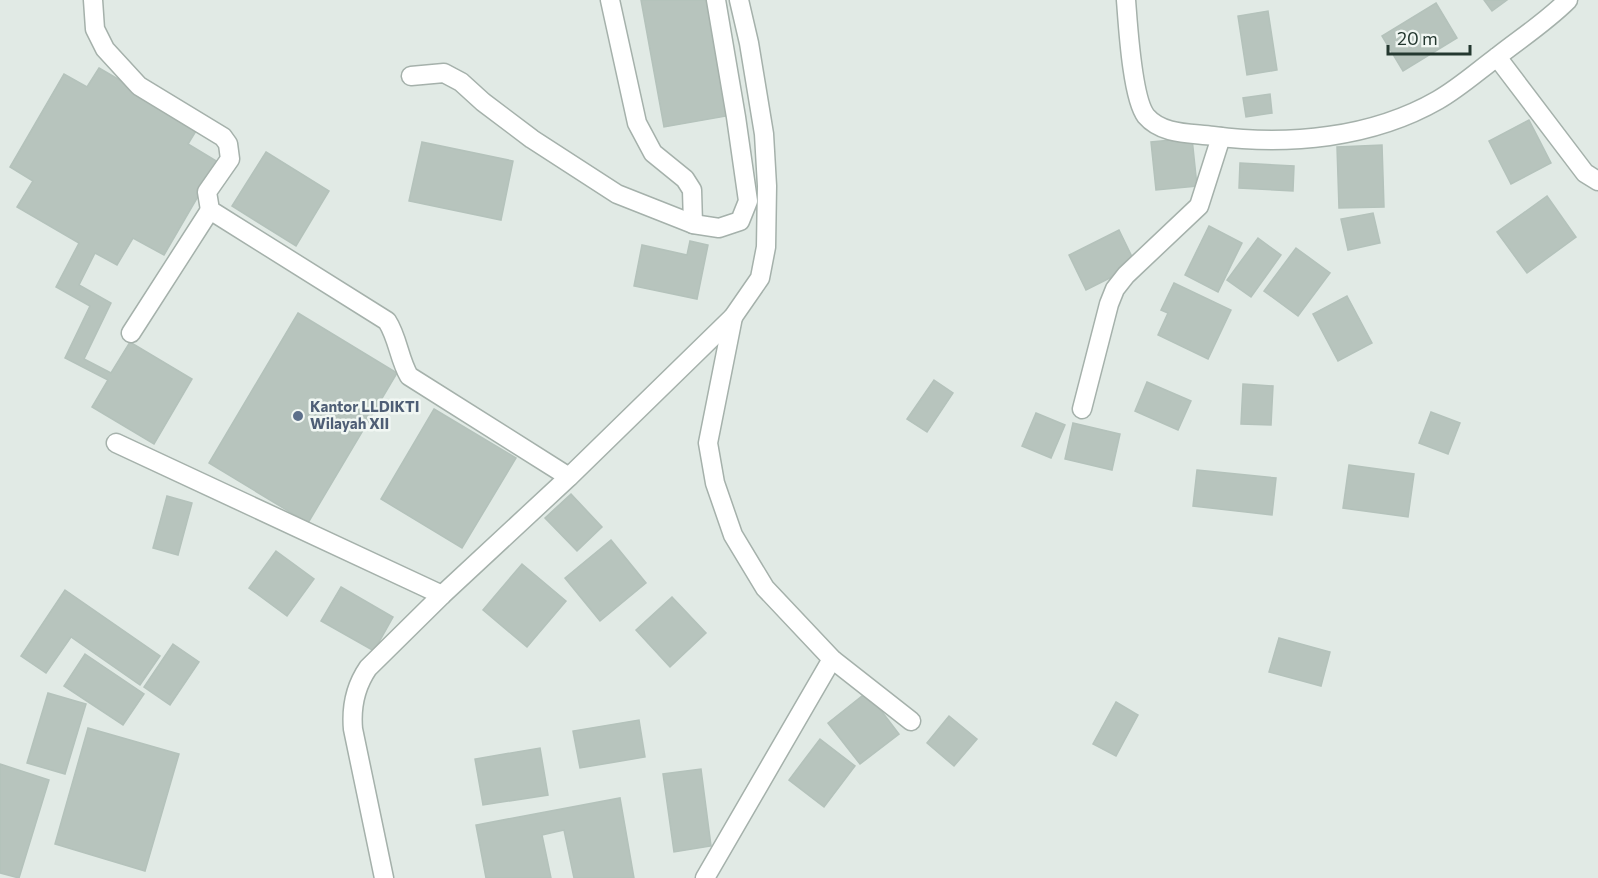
<svg xmlns="http://www.w3.org/2000/svg" width="1598" height="878" font-family="Commissioner,sans-serif">
	<style>
		.building { fill: #b7c4bd; stroke: #b4c2bb; stroke-width: 1.5 }
		.lines { fill: none; stroke-linecap: round; stroke-linejoin: round }
		.minor-casing { stroke: #a5b1ab; stroke-width: 21 }
		.minor { stroke: #fff; stroke-width: 18 }
		.service-dot { fill: #5c6f8a; stroke: #f1f7f3; stroke-width: 2 }
		.labels { text-anchor: middle; stroke-width: 5; stroke-linejoin: round; paint-order: stroke }
		.service-label { font-size: 15px; font-weight: bold; fill: #4e5e75; stroke: #f1f7f3; text-anchor: start }
	</style>
	<rect width="100%" height="100%" fill="#e1eae5"/>
	<!-- building -->
	<g class="building">
		<polygon points="641,0 712,0 732,115 664,127"/>
		<polygon points="1484,0 1507,0 1492,11"/>
		<polygon points="1436,3 1457,38 1403,71 1382,36"/>
		<polygon points="1268,11 1277,70 1247,75 1238,16"/>
		<polygon points="99,68 199,126 188,144 218,162 164,255 133,238 117,265 95,253 79,285 111,303 84,359 111,373 130,342 192,379 154,444 92,407 108,380 65,358 90,306 56,287 79,243 17,207 33,181 10,167 64,74 87,87"/>
		<polygon points="1270,94 1272,113 1246,117 1243,98"/>
		<polygon points="1529,120 1551,163 1511,184 1489,141"/>
		<polygon points="1192,138 1197,186 1156,190 1151,142"/>
		<polygon points="422,142 513,161 501,220 409,201"/>
		<polygon points="1382,145 1384,207 1339,208 1337,147"/>
		<polygon points="266,152 329,191 296,246 232,206"/>
		<polygon points="1240,163 1294,166 1293,191 1239,188"/>
		<polygon points="1547,196 1576,237 1527,273 1497,232"/>
		<polygon points="1373,213 1380,243 1348,250 1341,219"/>
		<polygon points="1209,226 1242,243 1218,292 1185,275"/>
		<polygon points="1119,230 1136,265 1086,290 1069,255"/>
		<polygon points="1258,238 1281,255 1251,297 1227,280"/>
		<polygon points="690,241 708,245 697,299 634,286 642,245 687,255"/>
		<polygon points="1296,248 1330,273 1298,316 1264,291"/>
		<polygon points="1174,283 1231,310 1208,359 1158,335 1168,313 1161,310"/>
		<polygon points="1347,296 1372,343 1338,361 1313,314"/>
		<polygon points="298,313 397,373 308,523 209,463"/>
		<polygon points="934,380 953,393 927,432 907,419"/>
		<polygon points="1147,382 1191,401 1178,430 1135,411"/>
		<polygon points="1243,384 1273,386 1271,425 1241,424"/>
		<polygon points="434,409 516,458 462,548 381,499"/>
		<polygon points="1431,412 1460,423 1448,454 1419,443"/>
		<polygon points="1036,413 1065,425 1051,458 1022,446"/>
		<polygon points="1073,423 1120,434 1112,470 1065,459"/>
		<polygon points="1349,465 1414,474 1408,517 1343,508"/>
		<polygon points="1197,470 1276,478 1272,515 1193,506"/>
		<polygon points="571,494 602,527 577,551 545,518"/>
		<polygon points="167,496 192,503 178,555 153,548"/>
		<polygon points="611,540 646,583 600,621 565,578"/>
		<polygon points="276,551 314,579 287,616 249,588"/>
		<polygon points="522,564 566,601 527,647 483,610"/>
		<polygon points="341,587 393,617 374,651 321,621"/>
		<polygon points="65,590 160,656 140,685 71,637 46,673 21,656"/>
		<polygon points="672,597 706,633 670,667 636,630"/>
		<polygon points="1279,638 1330,652 1321,686 1269,672"/>
		<polygon points="173,644 199,662 170,705 144,687"/>
		<polygon points="85,654 144,694 123,725 64,686"/>
		<polygon points="867,692 899,734 860,764 828,723"/>
		<polygon points="48,693 86,704 65,774 27,763"/>
		<polygon points="1116,702 1138,715 1116,756 1093,744"/>
		<polygon points="949,716 977,739 954,766 927,743"/>
		<polygon points="639,720 645,757 580,768 573,731"/>
		<polygon points="88,728 179,754 145,871 55,844"/>
		<polygon points="820,739 855,766 824,807 789,780"/>
		<polygon points="540,748 548,795 483,805 475,759"/>
		<polygon points="0,764 49,780 19,878 0,873"/>
		<polygon points="701,769 711,846 674,852 663,774"/>
		<polygon points="620,798 634,878 574,878 564,830 542,835 551,878 486,878 476,825"/>
	</g>
	<g class="lines">
		<!-- minor casing -->
		<g class="minor-casing">
			<g id="minor">
				<path d="M93 0 95 29 105 49 139 86 223 137 228 144 230 159 207 192 210 210 387 321C398 338 399 359 409 376L569 477"/>
				<polyline points="610,0 637,123 653,153 685,179 692,190 693,224"/>
				<path d="M1126 0C1128 25 1132 98 1146 116 1162 135 1191 133 1213 136 1288 146 1372 138 1438 100 1459 88 1478 71 1497 57 1521 38 1546 22 1568 0"/>
				<polyline points="1497,57 1585,173 1598,181"/>
				<polyline points="411,76 444,73 461,82 483,102 532,139 617,194 693,224 719,228 740,221 748,201 736,117 716,0"/>
				<polyline points="733,317 708,443 715,483 733,535 765,588 832,659 911,721"/>
				<polyline points="131,333 210,210"/>
				<polyline points="1082,409 1109,304 1115,289 1126,275 1199,206 1221,137"/>
				<polyline points="116,443 442,595"/>
				<path d="M384 878 353 729C351 706 355 687 368 668L442 595 569 477 733 317 760 278 766 247 767 186 764 134 749 43 739 0"/>
				<polyline points="705,878 832,659"/>
			</g>
		</g>
		<!-- minor -->
		<use href="#minor" class="minor"/>
	</g>
	<!-- markers -->
	<circle class="service-dot" cx="298" cy="416" r="6"/>
	<g class="labels">
		<!-- service labels -->
		<g class="service-label">
			<text x="310" y="412">Kantor LLDIKTI<tspan x="310" dy="17">Wilayah XII</tspan></text>
		</g>
	</g>
	<!-- scale -->
	<path d="M1388 45v9h82v-9" fill="none" stroke="#243830" stroke-width="3"/>
	<text x="1397" y="45" font-size="18" fill="#243830" stroke="#f1f7f3" stroke-width="4.5" paint-order="stroke">20 m</text>
</svg>
